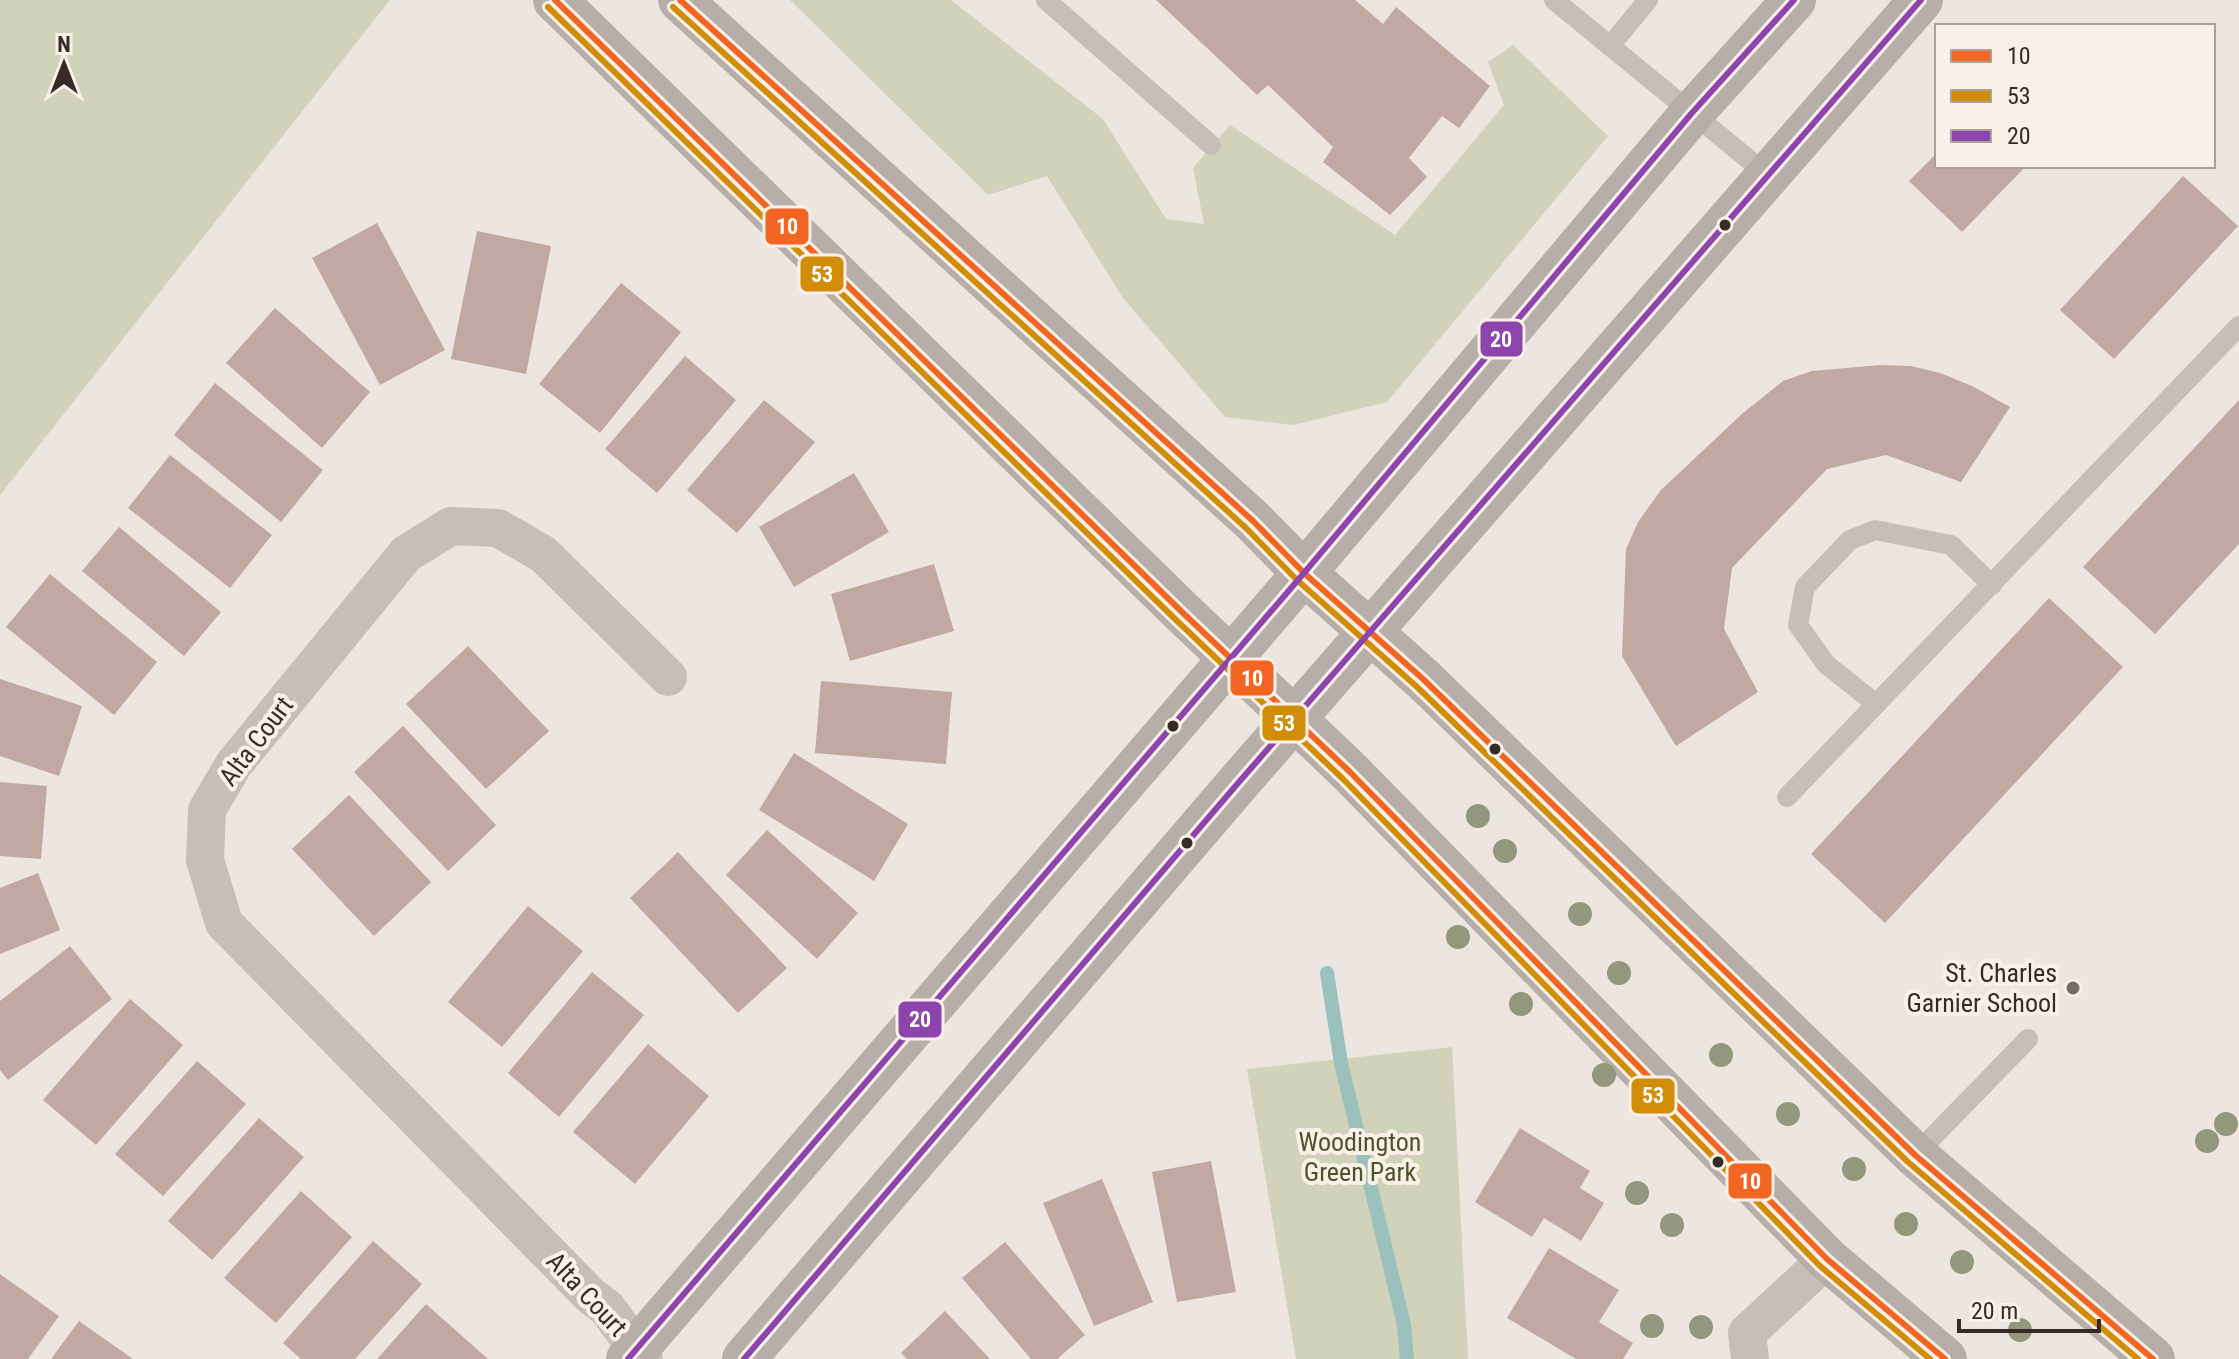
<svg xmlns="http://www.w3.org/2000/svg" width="2239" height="1359" font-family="'Roboto Condensed',sans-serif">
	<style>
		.green { fill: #d0d2ba }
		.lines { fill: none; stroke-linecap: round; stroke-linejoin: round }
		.stream { stroke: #9bc1bd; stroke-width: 14 }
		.building { fill: #c1a8a1 }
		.lane { stroke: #c6beb9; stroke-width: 20 }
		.street { stroke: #c6beb9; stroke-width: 38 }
		.secondary { stroke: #b7aea9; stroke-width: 44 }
		.bus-1-casing { stroke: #faf0e7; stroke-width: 12 }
		.bus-2-casing { stroke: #faf0e7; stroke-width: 12 }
		.bus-3-casing { stroke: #faf0e7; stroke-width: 12 }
		.bus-1 { stroke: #f26522; stroke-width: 6 }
		.bus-2 { stroke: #d18d08; stroke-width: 6 }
		.bus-3 { stroke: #8e44ad; stroke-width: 6 }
		.tree { fill: #93977c }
		.bus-dot { fill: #372b27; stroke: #faf0e7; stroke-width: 3 }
		.poi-dot { fill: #776c68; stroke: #faf0e7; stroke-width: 3 }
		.labels { text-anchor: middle; stroke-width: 8; stroke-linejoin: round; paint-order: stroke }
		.street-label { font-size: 26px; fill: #372b27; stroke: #faf0e7 }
		.poi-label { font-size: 26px; fill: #372b27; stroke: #faf0e7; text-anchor: end }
		.park-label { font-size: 26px; fill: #4a562a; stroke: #faf0e7 }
		.line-badge { stroke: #faf0e7; stroke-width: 3 }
		.badge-label { font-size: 22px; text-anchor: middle; font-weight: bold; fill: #fff }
	</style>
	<rect width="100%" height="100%" fill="#ede6e0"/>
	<!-- green -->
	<g class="green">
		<polygon points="0,0 390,0 0,495"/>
		<polygon points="790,0 951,0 1103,119 1166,219 1204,224 1193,168 1230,125 1395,235 1504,105 1488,62 1513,45 1608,136 1387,402 1294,425 1225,417 1123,298 1047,176 988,195"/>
		<polygon points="1452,1047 1468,1359 1296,1359 1247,1069"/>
	</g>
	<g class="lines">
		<!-- stream -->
		<polyline class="stream" points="1327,973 1341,1063 1404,1325 1407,1359"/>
	</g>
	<!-- building -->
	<g class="building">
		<polygon points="1156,0 1355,0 1383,24 1396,7 1490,86 1459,128 1442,116 1409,158 1427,177 1390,215 1323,162 1333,147 1268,85 1257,95"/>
		<polygon points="1937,153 1937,166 2026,166 1962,232 1909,181"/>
		<polygon points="2183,176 2238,226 2114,359 2060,310"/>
		<polygon points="377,223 445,350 380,385 312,258"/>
		<polygon points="477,231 551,246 526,374 451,359"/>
		<polygon points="621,283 681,332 600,433 539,384"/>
		<polygon points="275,308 370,392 322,448 226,363"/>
		<polygon points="685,356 736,400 657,493 605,449"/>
		<polygon points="1881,365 1911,366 1940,373 1972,386 2010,407 1961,482 1886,455 1827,469 1732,568 1724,629 1758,692 1676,746 1622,656 1626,549 1638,522 1661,490 1743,413 1783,381 1812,371"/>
		<polygon points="215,383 323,470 281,522 174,435"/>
		<polygon points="764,400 815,442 737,533 687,490"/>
		<polygon points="2239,400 2239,544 2155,634 2083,567"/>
		<polygon points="170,455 272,535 230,588 128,508"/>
		<polygon points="854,473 889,532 794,587 759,527"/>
		<polygon points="119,527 221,612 184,656 82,571"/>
		<polygon points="934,564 954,631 850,661 831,594"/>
		<polygon points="50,574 157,662 114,715 6,627"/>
		<polygon points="2049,598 2123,667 1885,923 1811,854"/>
		<polygon points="468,646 549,731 486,789 406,704"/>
		<polygon points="0,679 82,706 59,776 0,756"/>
		<polygon points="821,681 952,692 946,764 815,753"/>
		<polygon points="403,726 496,825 448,871 354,772"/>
		<polygon points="794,753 908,824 874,881 759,810"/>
		<polygon points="0,782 47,786 41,859 0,856"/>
		<polygon points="349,795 431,882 374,936 292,849"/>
		<polygon points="767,830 858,913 817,959 726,875"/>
		<polygon points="678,852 787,968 738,1013 630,898"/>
		<polygon points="38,873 60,930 0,954 0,888"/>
		<polygon points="528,906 583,951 502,1047 448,1002"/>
		<polygon points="70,946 112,999 8,1080 0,1070 0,1001"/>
		<polygon points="592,972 644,1015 559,1117 508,1073"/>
		<polygon points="130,999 183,1045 96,1145 43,1100"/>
		<polygon points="648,1044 709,1096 635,1184 573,1132"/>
		<polygon points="197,1061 246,1104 163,1196 115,1154"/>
		<polygon points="259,1118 304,1157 212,1260 168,1221"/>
		<polygon points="1520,1128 1590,1171 1580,1188 1604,1203 1581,1241 1544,1218 1532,1237 1475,1202"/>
		<polygon points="1211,1161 1236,1292 1177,1302 1152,1172"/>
		<polygon points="1102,1179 1153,1302 1094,1326 1043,1203"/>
		<polygon points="301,1191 352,1237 276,1323 224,1278"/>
		<polygon points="373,1241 422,1284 355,1359 301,1359 283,1343"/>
		<polygon points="1005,1242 1085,1335 1057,1359 1031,1359 962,1278"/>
		<polygon points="1549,1248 1619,1290 1599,1322 1633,1343 1623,1359 1576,1359 1507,1318"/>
		<polygon points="0,1274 59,1316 28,1359 0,1359"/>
		<polygon points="426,1304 488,1359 377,1359"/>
		<polygon points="945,1311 990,1359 907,1359 901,1353"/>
		<polygon points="79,1321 133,1359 51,1359"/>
	</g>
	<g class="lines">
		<!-- lane -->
		<g class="lane">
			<polyline points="1046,0 1211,145"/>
			<polyline points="1554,0 1769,176"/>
			<polyline points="1610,46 1648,0"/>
			<polyline points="1876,704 1826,664 1798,625 1805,587 1850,540 1875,530 1951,545 1992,585"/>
			<polyline points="1787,797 2239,326"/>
			<polyline points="1915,1155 2028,1039"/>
		</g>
		<!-- street -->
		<g class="street">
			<polyline points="644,1359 607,1308 591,1296 224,923 205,860 207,810 234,764 406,554 451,526 498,528 543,554 668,677"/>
			<polyline points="1750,1359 1747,1333 1827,1259"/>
		</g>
		<!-- secondary -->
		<g class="secondary">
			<polyline points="555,0 1181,611 1350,772 1827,1259 1945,1359"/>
			<polyline points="680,0 1253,521 1304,573 1423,679 1915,1155 2153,1359"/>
			<polyline points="628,1359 1304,573 1691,114 1794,0"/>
			<polyline points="744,1359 1239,782 1921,0"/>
		</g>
		<!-- bus-1 casing -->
		<g class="bus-1-casing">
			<g id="bus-1">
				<polyline points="555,0 1181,611 1350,772 1827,1259 1945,1359"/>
				<polyline points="680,0 1253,521 1304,573 1423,679 1915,1155 2153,1359"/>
			</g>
		</g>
		<!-- bus-2 casing -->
		<g class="bus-2-casing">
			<g id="bus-2">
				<polyline points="548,7 1174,618 1343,779 1820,1266 1930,1359"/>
				<polyline points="673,7 1246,528 1297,580 1416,686 1908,1162 2138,1359"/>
			</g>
		</g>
		<!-- bus-3 casing -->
		<g class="bus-3-casing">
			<g id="bus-3">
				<polyline points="628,1359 1304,573 1691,114 1794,0"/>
				<polyline points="744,1359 1239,782 1921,0"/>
			</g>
		</g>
		<!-- bus-1 -->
		<use href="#bus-1" class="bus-1"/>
		<!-- bus-2 -->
		<use href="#bus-2" class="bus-2"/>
		<!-- bus-3 -->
		<use href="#bus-3" class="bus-3"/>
	</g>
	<!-- trees -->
	<g class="tree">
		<circle cx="1478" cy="816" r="12"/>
		<circle cx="1505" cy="851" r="12"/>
		<circle cx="1580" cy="914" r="12"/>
		<circle cx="1458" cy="937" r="12"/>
		<circle cx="1619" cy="973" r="12"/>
		<circle cx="1521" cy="1004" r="12"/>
		<circle cx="1721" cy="1055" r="12"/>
		<circle cx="1604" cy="1075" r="12"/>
		<circle cx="1788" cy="1114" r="12"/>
		<circle cx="2226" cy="1124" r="12"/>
		<circle cx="2207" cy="1141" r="12"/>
		<circle cx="1854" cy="1169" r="12"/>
		<circle cx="1637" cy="1193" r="12"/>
		<circle cx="1906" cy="1224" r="12"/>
		<circle cx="1672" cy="1225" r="12"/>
		<circle cx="1962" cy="1262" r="12"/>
		<circle cx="1652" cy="1326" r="12"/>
		<circle cx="1701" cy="1327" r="12"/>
		<circle cx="2020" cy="1330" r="12"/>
	</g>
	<!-- markers -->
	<g class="bus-dot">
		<circle cx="1725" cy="225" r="7"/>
		<circle cx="1173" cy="726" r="7"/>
		<circle cx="1495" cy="749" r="7"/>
		<circle cx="1187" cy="843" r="7"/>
		<circle cx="1718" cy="1162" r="7"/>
	</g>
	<circle class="poi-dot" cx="2073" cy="988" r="8"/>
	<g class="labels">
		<!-- street labels -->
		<g class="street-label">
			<text transform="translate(256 741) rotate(-53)" y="9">Alta Court</text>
			<text transform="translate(587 1294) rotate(47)" y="9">Alta Court</text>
		</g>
		<!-- poi labels -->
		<g class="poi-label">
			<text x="2057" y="982">St. Charles<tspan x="2057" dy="30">Garnier School</tspan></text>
		</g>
		<!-- park labels -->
		<g class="park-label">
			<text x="1360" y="1151">Woodington<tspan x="1360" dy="30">Green Park</tspan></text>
		</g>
	</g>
	<g class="line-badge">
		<rect x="764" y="207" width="46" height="39" rx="8" fill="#f26522"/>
		<rect x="799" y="255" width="46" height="38" rx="8" fill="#d18d08"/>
		<rect x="1479" y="320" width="45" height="38" rx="8" fill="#8e44ad"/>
		<rect x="1229" y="659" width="46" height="38" rx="8" fill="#f26522"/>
		<rect x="1261" y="704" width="46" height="38" rx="8" fill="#d18d08"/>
		<rect x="897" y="1000" width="46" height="39" rx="8" fill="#8e44ad"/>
		<rect x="1630" y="1077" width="46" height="38" rx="8" fill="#d18d08"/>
		<rect x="1727" y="1162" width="46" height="38" rx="8" fill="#f26522"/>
	</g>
	<g class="badge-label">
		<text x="787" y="234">10</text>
		<text x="822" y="282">53</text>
		<text x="1501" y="347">20</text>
		<text x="1252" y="686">10</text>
		<text x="1284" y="731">53</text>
		<text x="920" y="1027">20</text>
		<text x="1653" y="1103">53</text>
		<text x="1750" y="1189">10</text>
	</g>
	<!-- legend -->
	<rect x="1935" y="24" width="280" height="144" fill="#faf0e7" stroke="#aca19a" stroke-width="2"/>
	<rect x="1951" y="50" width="40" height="12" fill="#f26522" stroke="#aca19a" stroke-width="2"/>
	<text x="2007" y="64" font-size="24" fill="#372b27">10</text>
	<rect x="1951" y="90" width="40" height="12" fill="#d18d08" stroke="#aca19a" stroke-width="2"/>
	<text x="2007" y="104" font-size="24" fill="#372b27">53</text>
	<rect x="1951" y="130" width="40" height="12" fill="#8e44ad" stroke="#aca19a" stroke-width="2"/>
	<text x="2007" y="144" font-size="24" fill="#372b27">20</text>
	<!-- north arrow -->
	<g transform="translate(64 64)" stroke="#faf0e7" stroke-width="6" paint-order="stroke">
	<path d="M0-6L14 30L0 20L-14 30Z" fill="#372b27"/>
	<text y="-12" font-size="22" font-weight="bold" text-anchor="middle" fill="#372b27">N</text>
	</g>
	<!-- scale -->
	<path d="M1959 1319v12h140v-12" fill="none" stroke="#372b27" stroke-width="4"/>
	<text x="1971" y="1319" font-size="24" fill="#372b27" stroke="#faf0e7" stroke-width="6" paint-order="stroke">20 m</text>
</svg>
